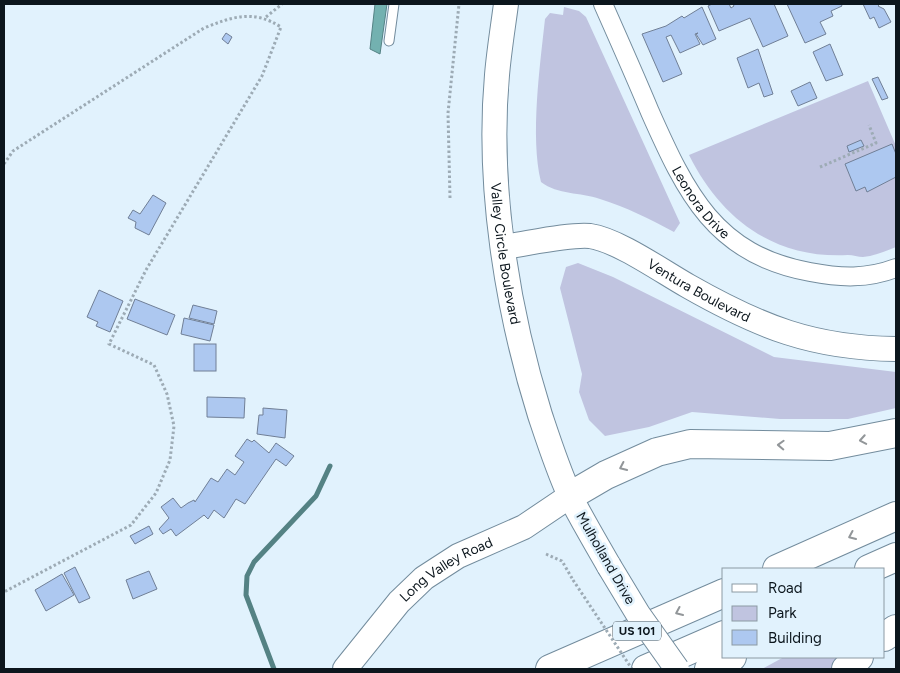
<svg xmlns="http://www.w3.org/2000/svg" width="900" height="673" font-family="Figtree,sans-serif">
	<style>
		.green { fill: #c0c4e0 }
		.water { fill: #73b1b0; stroke: #548284 }
		.lines { fill: none; stroke-linecap: round; stroke-linejoin: round }
		.stream { stroke: #548284; stroke-width: 5 }
		.building { fill: #adc8f0; stroke: #707f96 }
		.service-casing { stroke: #738c9d; stroke-width: 11 }
		.minor-casing { stroke: #738c9d; stroke-width: 20 }
		.secondary-casing { stroke: #738c9d; stroke-width: 26 }
		.motorway-casing { stroke: #738c9d; stroke-width: 30 }
		.path { stroke: #9dabb5; stroke-width: 3; stroke-dasharray: 2.5 2.5; stroke-linecap: butt }
		.service { stroke: #fff; stroke-width: 9 }
		.minor { stroke: #fff; stroke-width: 18 }
		.secondary { stroke: #fff; stroke-width: 24 }
		.motorway { stroke: #fff; stroke-width: 28 }
		.secondary-bridge-casing { stroke: #738c9d; stroke-width: 26; stroke-linecap: butt }
		.path-bridge { stroke: #9dabb5; stroke-width: 3; stroke-dasharray: 2.5 2.5; stroke-linecap: butt }
		.secondary-bridge { stroke: #fff; stroke-width: 24 }
		.oneway { stroke: #929699 }
		.labels { text-anchor: middle; stroke-width: 5; stroke-linejoin: round; paint-order: stroke }
		.shield { fill: #e1f2fd; stroke: #4c5860; stroke-width: 1 }
		.shield-label { font-size: 12px; font-weight: bold; fill: #0c161d }
		.street-label { font-size: 14px; fill: #0c161d; stroke: #e1f2fd }
	</style>
	<rect width="100%" height="100%" fill="#e1f2fd"/>
	<!-- green -->
	<g class="green">
		<path d="M564 7 579 11 586 17 680 223 674 232C650 219 626 207 600 199 580 192 558 195 541 182 530 136 540 66 545 19L550 13 563 15Z"/>
		<path d="M868 81 896 146V247C886 251 874 256 863 257 858 257 853 255 848 255 774 259 721 219 689 155Z"/>
		<polygon points="578,263 613,277 774,357 896,372 896,408 848,419 780,419 692,412 649,427 605,436 589,420 579,392 582,374 560,288 566,267"/>
		<polygon points="784,657 845,657 832,669 762,669"/>
	</g>
	<!-- water -->
	<polygon class="water" points="375,4 387,4 380,54 370,49"/>
	<g class="lines">
		<!-- stream -->
		<polyline class="stream" points="274,669 246,595 247,576 254,562 316,496 330,466"/>
	</g>
	<!-- building -->
	<g class="building">
		<polygon points="712,4 729,4 731,8 734,6 733,4 774,4 788,36 763,47 750,18 719,31 708,6"/>
		<polygon points="787,4 841,4 842,6 831,11 833,16 820,22 826,34 805,43"/>
		<polygon points="863,4 880,4 878,6 884,9 891,22 879,28 874,17 870,19"/>
		<polygon points="702,7 716,39 703,45 696,34 698,33 695,34 700,44 680,53 671,35 666,37 682,74 663,82 642,34 666,26 682,16 684,18"/>
		<polygon points="226,33 232,37 228,44 222,39"/>
		<polygon points="830,44 843,75 826,81 813,52"/>
		<polygon points="758,49 773,94 764,97 759,83 748,88 737,58"/>
		<polygon points="878,77 888,98 882,100 872,79"/>
		<polygon points="810,82 817,98 798,106 791,91"/>
		<polygon points="861,140 864,146 849,152 847,146"/>
		<polygon points="892,144 896,154 896,177 867,192 865,187 856,191 845,164"/>
		<polygon points="153,195 166,203 149,235 135,228 136,222 128,218 133,210 140,214"/>
		<polygon points="99,290 123,301 110,332 96,326 98,322 87,317"/>
		<polygon points="135,299 175,315 167,335 127,319"/>
		<polygon points="193,305 217,311 214,324 189,318"/>
		<polygon points="184,318 214,325 210,341 181,334"/>
		<rect x="194" y="344" width="22" height="27"/>
		<polygon points="207,397 245,398 244,418 207,417"/>
		<polygon points="263,408 287,410 285,438 257,434 259,415 263,415"/>
		<polygon points="247,439 252,442 254,440 269,453 276,443 294,456 286,466 276,459 245,504 236,499 224,518 214,510 208,519 204,515 176,536 171,529 163,534 159,529 169,518 161,507 173,498 181,508 188,503 194,500 195,502 211,478 218,482 227,469 235,475 244,462 235,456"/>
		<polygon points="149,526 153,534 135,544 130,536"/>
		<polygon points="75,567 90,598 79,603 64,573"/>
		<polygon points="149,571 157,589 133,599 126,580"/>
		<polygon points="62,574 74,595 46,611 35,590"/>
	</g>
	<g class="lines">
		<!-- service casing -->
		<g class="service-casing">
			<polyline id="service" points="389,41 394,4"/>
		</g>
		<!-- minor casing -->
		<g class="minor-casing">
			<g id="minor">
				<path id="s1" d="M603 4C619 40 635 76 650 112 686 193 715 255 810 272 841 278 867 279 896 268"/>
			</g>
		</g>
		<!-- secondary casing -->
		<g class="secondary-casing">
			<g id="secondary">
				<path id="s2" d="M506 4C503 27 499 51 497 75 487 185 507 310 540 415 549 442 558 470 570 496 582 520 596 543 609 566"/>
				<path id="s3" d="M503 247C526 244 569 234 590 236 618 240 663 272 688 286 760 327 813 348 896 349"/>
				<path id="s4" d="M345 669 399 602 424 578 458 556 524 527 570 496"/>
			</g>
		</g>
		<!-- motorway casing -->
		<g class="motorway-casing">
			<g id="motorway">
				<polyline points="570,496 606,475 657,452 690,444 830,446 896,433"/>
				<polyline points="777,569 896,516"/>
				<polyline points="869,569 896,557"/>
				<polyline points="884,637 896,629"/>
				<polyline points="550,669 724,593"/>
				<polyline points="646,669 724,635"/>
				<polyline points="709,669 732,657"/>
				<polyline points="846,669 859,657"/>
			</g>
		</g>
		<!-- path -->
		<g class="path">
			<polyline points="266,17 282,4"/>
			<path d="M4 164 13 151 204 28C232 17 253 9 281 27L262 76 146 270 109 344 154 365 167 394 174 426 170 460 156 493 131 525 4 592"/>
			<polyline points="820,167 876,143 869,125"/>
			<polyline points="450,198 448,113 459,4"/>
			<polyline points="546,554 562,561 573,580"/>
		</g>
		<!-- service -->
		<use href="#service" class="service"/>
		<!-- minor -->
		<use href="#minor" class="minor"/>
		<!-- secondary -->
		<use href="#secondary" class="secondary"/>
		<!-- motorway -->
		<use href="#motorway" class="motorway"/>
		<!-- secondary-bridge casing -->
		<g class="secondary-bridge-casing">
			<polyline id="secondary-bridge" points="609,566 638,614 677,669"/>
		</g>
		<!-- path-bridge -->
		<polyline class="path-bridge" points="573,580 632,669"/>
		<!-- secondary-bridge -->
		<use href="#secondary-bridge" class="secondary-bridge"/>
	</g>
	<!-- one-way arrows -->
	<defs><path id="oneway-chevron" d="M-2-3.5L2.5 0L-2 3.5" fill="none" stroke-width="1.6" stroke-linecap="round" stroke-linejoin="round" transform="scale(1.25)"/></defs>
	<g class="oneway">
		<use href="#oneway-chevron" transform="translate(863 440) rotate(170)"/>
		<use href="#oneway-chevron" transform="translate(781 445) rotate(-178)"/>
		<use href="#oneway-chevron" transform="translate(623 467) rotate(155)"/>
		<use href="#oneway-chevron" transform="translate(852 536) rotate(156)"/>
		<use href="#oneway-chevron" transform="translate(679 612) rotate(156)"/>
	</g>
	<g class="labels">
		<!-- shield labels -->
		<rect class="shield" x="613" y="621.5" width="48" height="19" rx="4"/>
		<g class="shield-label">
			<text x="637" y="635">US 101</text>
		</g>
		<!-- street labels -->
		<g class="street-label">
			<text dy="5" stroke="none"><textPath href="#s1" startOffset="222">Leonora Drive</textPath></text>
			<text dy="5" stroke="none"><textPath href="#s2" startOffset="251">Valley Circle Boulevard</textPath></text>
			<text dy="5" stroke="none"><textPath href="#s3" startOffset="210">Ventura Boulevard</textPath></text>
			<text transform="translate(606 558) rotate(60)" y="5">Mulholland Drive</text>
			<text dy="5" stroke="none"><textPath href="#s4" startOffset="144">Long Valley Road</textPath></text>
		</g>
	</g>
	<!-- border -->
	<rect width="900" height="673" fill="none" stroke="#0c161d" stroke-width="10"/>
	<!-- legend -->
	<rect x="722" y="568" width="162" height="90" fill="#e1f2fd" stroke="#8c9aa3"/>
	<rect x="732" y="584" width="25" height="8" fill="#ffffff" stroke="#8c9aa3"/>
	<text x="768" y="593" font-size="15" fill="#0c161d">Road</text>
	<rect x="732" y="606" width="25" height="15" fill="#c0c4e0" stroke="#8c9aa3"/>
	<text x="768" y="618" font-size="15" fill="#0c161d">Park</text>
	<rect x="732" y="630" width="25" height="15" fill="#adc8f0" stroke="#8c9aa3"/>
	<text x="768" y="643" font-size="15" fill="#0c161d">Building</text>
</svg>
